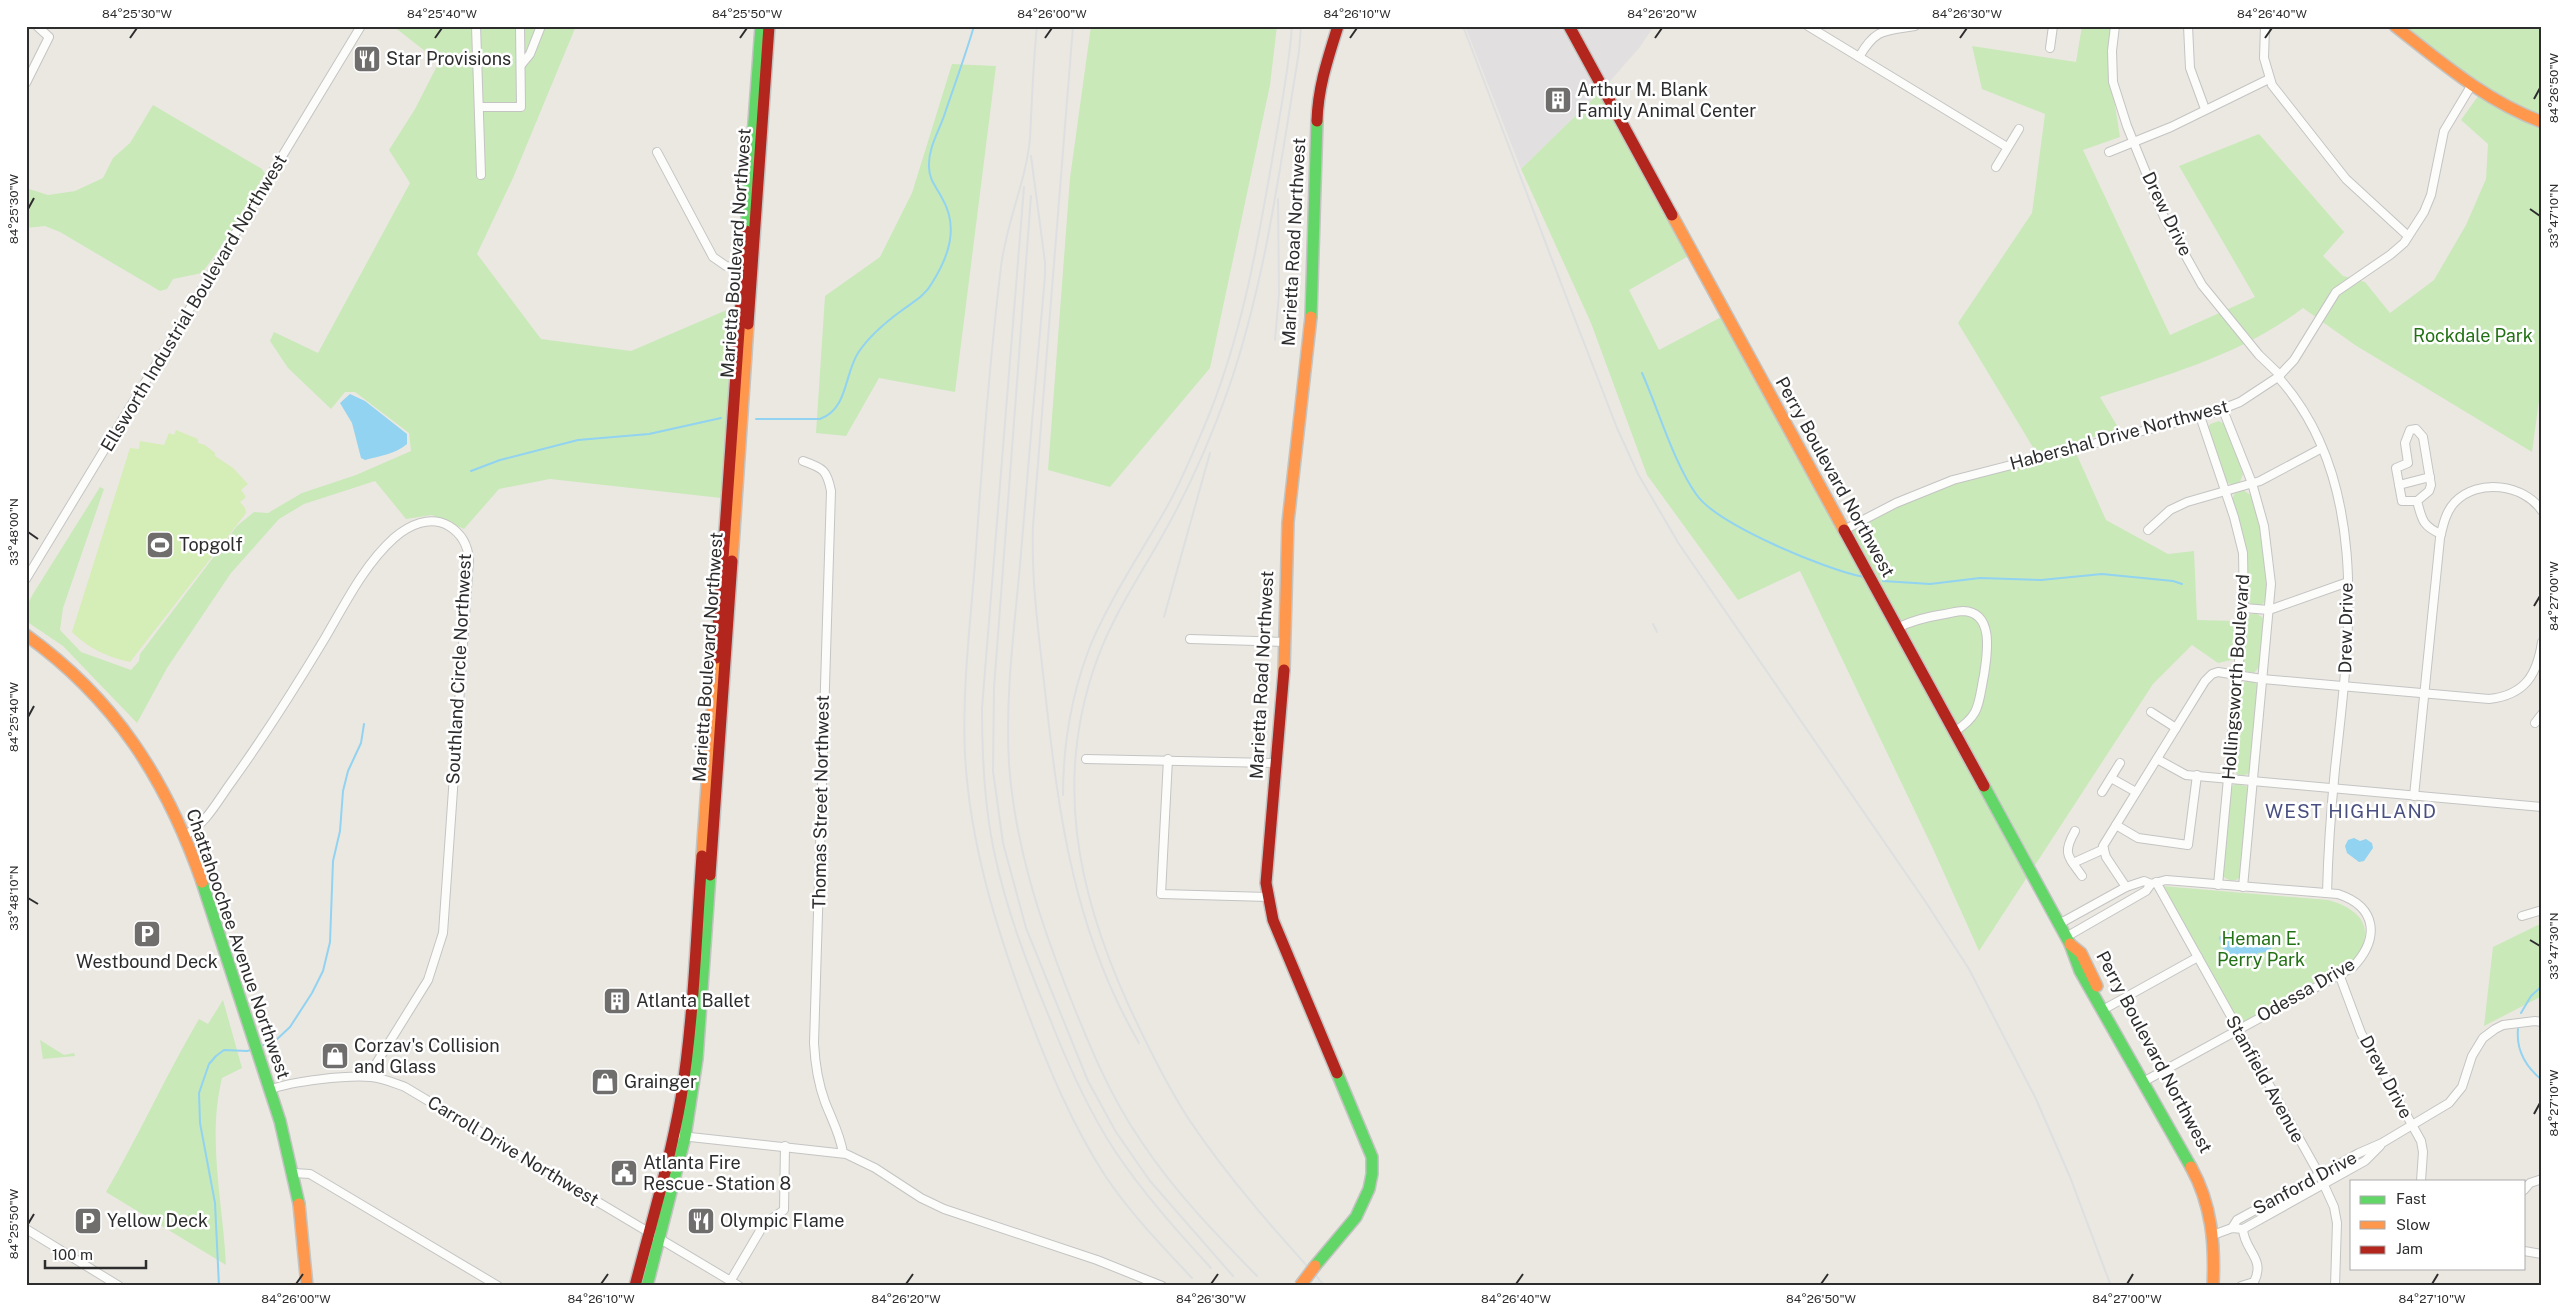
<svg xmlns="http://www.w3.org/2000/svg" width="2568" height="1312" font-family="'Public Sans',sans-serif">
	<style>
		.industrial { fill: #e2dfe1 }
		.green { fill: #c9e9b9 }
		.pitch { fill: #d5edb6 }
		.water { fill: #91d3f1 }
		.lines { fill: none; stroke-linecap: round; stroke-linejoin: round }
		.stream { stroke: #91d3f1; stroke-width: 2 }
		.street-casing { stroke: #c4c4c3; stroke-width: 10 }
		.fast-casing { stroke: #c4c4c3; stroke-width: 14 }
		.slow-casing { stroke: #c4c4c3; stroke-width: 14 }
		.jam-casing { stroke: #c4c4c3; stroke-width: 14 }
		.street { stroke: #fcfcfb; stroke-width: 8 }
		.fast { stroke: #63d668; stroke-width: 11 }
		.slow { stroke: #ff974d; stroke-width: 11 }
		.jam { stroke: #b3261e; stroke-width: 11 }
		.rail { stroke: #dedfe0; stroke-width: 2 }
		.slow-bridge-casing { stroke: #c4c4c3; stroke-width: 14; stroke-linecap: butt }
		.slow-bridge { stroke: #ff974d; stroke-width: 11 }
		.ticks { fill: none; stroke: #2d2d2d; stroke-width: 2 }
		.labels { text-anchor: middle; stroke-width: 5; stroke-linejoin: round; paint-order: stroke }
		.poi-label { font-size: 18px; fill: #2d2d2d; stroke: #fff; text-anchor: start }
		.street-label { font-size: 18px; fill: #2d2d2d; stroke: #fff }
		.park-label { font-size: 18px; fill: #237115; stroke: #fff }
		.neighbourhood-label { font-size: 19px; letter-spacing: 1px; fill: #495081; stroke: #fff }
		.neatline { fill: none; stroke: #2d2d2d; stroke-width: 2 }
		.ticks-label { font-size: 12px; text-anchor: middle; fill: #2d2d2d }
	</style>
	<rect width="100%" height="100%" fill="#ebe8e2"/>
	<!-- industrial -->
	<polygon class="industrial" points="1465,26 1654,26 1640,47 1604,88 1521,169"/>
	<!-- green -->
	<g class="green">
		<polygon points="393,26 576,26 513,178 477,254 541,339 631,351 736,306 730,499 550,479 499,489 464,529 432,515 406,519 375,481 304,504 279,519 231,573 167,668 137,723 63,646 26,621 26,607 33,594 100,487 104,489 63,608 60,630 81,652 131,670 139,661 140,654 237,526 254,512 268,513 302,493 356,475 411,451 409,433 355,392 345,392 331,409 288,368 270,341 274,332 318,353 410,183 389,150 415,109 439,62"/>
		<polygon points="1091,26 1277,26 1270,85 1210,368 1110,487 1048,470 1070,178"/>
		<path d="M2082 26H2110L2111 80 2120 137 2083 150 2170 335 2255 297 2179 166 2259 134 2344 232 2323 256 2343 276 2365 282 2390 313 2434 280 2466 225 2486 179 2488 144 2461 120 2481 92 2398 26H2542V378L2532 452 2355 345 2303 308C2244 353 2171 374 2100 397L2119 429 2072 444 2106 520 2168 554 2194 551 2197 620 2235 621 2231 660 2218 663 2192 645 2153 684 1979 951 1934 851 1800 571 1738 600 1647 475 1591 323 1521 169 1604 88 1692 254 1629 290 1659 350 1725 315 1848 531 1910 497 2037 454 1958 323 2032 213 2045 114 1982 89 1972 46 2076 62Z"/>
		<polygon points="952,64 996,66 955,392 879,378 846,436 816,433 825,296 880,257 912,193"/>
		<polygon points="153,105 262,169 265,174 222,245 202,273 173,279 167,289 160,291 60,232 45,226 26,228 26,188 48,195 75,191 103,178 113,158 130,143"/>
		<polygon points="2219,421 2227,426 2243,474 2240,482 2233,485 2226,482 2207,429 2210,424"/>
		<polygon points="2243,490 2252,496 2265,550 2267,600 2260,606 2252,605 2247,598 2247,556 2232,499 2235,493"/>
		<polygon points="2250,614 2257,614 2265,619 2260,666 2254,673 2245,671 2241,665 2246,620"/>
		<polygon points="2248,680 2257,684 2259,689 2251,770 2248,774 2240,776 2232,770 2240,685"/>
		<path d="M2235 784 2246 786 2249 791 2240 877C2235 883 2227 881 2222 875L2230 788Z"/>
		<path d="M2162 886 2328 900C2343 904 2366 914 2365 934 2365 942 2361 950 2359 957L2240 1024Z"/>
		<polygon points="2542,923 2542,996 2484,1026 2493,947"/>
		<path d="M223 1000 242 1068 222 1078C207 1140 223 1202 226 1265L106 1192C139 1135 166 1075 199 1019L208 1024Z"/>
		<polygon points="40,1040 64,1055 74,1053 75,1056 43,1059"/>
	</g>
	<!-- pitch -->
	<path class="pitch" d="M176 430 198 439V443L205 445 215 453V456L233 468 248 484 241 490 246 497 240 502 245 508 246 513 130 662C107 657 88 648 72 632L130 448 139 449 140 441 164 445 169 433 174 435Z"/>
	<!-- water -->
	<g class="water">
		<path d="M350 394 365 401 407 434V444C395 454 380 456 365 460L361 458 352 423 340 403Z"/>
		<polygon points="2354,838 2360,841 2366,839 2372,843 2373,848 2364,861 2359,862 2347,853 2345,846 2348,840"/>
		<path d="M2225 933 2264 936 2270 940 2272 947 2269 952 2257 953V956H2244L2233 961C2226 956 2221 946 2219 937Z"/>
	</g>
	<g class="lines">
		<!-- stream -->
		<g class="stream">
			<path d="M1642 373C1659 411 1673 461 1696 494 1717 525 1827 570 1864 577"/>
			<path d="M756 419H820C848 409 844 375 858 353 869 336 886 322 901 311 913 302 925 296 932 283 949 256 959 227 942 198 937 188 929 180 929 167 928 149 938 133 944 116 954 86 965 57 974 26"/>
			<polyline points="471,471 500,460 578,440 649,434 721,418"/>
			<polyline points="1883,581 1930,584 1980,578 2041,580 2102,574 2173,581 2182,584"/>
			<polyline points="2521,1013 2531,996 2542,986"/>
			<path d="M2518 1029C2516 1050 2526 1067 2542 1080"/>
			<polyline points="260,1046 274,1042 290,1027 312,993 323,971 330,942 333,861 340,831 343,791 348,771 361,743 364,724"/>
			<polyline points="219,1286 215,1203 200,1123 199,1093 209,1064 216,1056 224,1050 247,1051 254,1049"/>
		</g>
		<!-- street casing -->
		<g class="street-casing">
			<g id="street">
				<polyline points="476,26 481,175"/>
				<polyline points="1808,26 2007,147"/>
				<polyline points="2115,26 2112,51 2113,82 2127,126 2164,217 2202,285 2259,355 2280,375"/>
				<polyline points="2188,26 2190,68 2205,109"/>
				<polyline points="2265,26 2264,58 2272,85 2346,179 2408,236"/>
				<polyline points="2050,48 2053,26"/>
				<path d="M1859 57C1876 28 1884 31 1915 26"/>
				<polyline points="521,65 530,54 541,26"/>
				<polyline points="26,83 49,37 37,26"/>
				<polyline points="480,107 521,107 520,26"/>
				<polyline points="657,152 713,257 726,266 747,269"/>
				<polyline points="2109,152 2171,127 2269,79"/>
				<polyline points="1996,167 2019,129"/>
				<path d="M2278 377C2373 482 2349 641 2335 769 2331 810 2328 852 2327 893"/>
				<polyline points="2223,410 2252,483 2264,526 2271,584 2243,887"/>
				<polyline points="2200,416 2234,517 2243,553 2244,608 2218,885"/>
				<path d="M803 461C823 468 827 470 831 491L814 1043C815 1063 818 1083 825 1102 832 1120 840 1134 843 1153"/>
				<polyline points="2399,485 2430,477"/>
				<path d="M2417 501H2402L2396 468 2408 463 2405 443 2410 430 2416 429 2423 437 2431 485 2429 491 2417 501C2422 519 2422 526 2441 534"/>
				<polyline points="1844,530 1896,503 1953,480 2212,413 2240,402 2278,377 2294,360 2336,292 2390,255 2404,243 2424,212 2431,195 2444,131 2471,86"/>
				<polyline points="2148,530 2170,510 2187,502 2260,481 2322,448"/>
				<polyline points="26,579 361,26"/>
				<polyline points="2244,608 2269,610 2348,582"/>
				<path d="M1897 628C1913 620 1927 617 1945 614 1951 613 1957 611 1963 611 1995 612 1987 655 1984 675 1978 704 1981 715 1954 732"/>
				<polyline points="1190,639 1284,642"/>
				<polyline points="2151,712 2176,728"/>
				<polyline points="2535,723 2542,714"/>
				<polyline points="1086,759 1276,763"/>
				<polyline points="1168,759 1161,894 1268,897"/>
				<polyline points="2157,759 2186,775 2542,807"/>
				<polyline points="2111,778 2136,792"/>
				<polyline points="2102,792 2120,763"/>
				<path d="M2414 796 2440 538C2443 525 2446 511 2455 502 2478 478 2524 484 2542 511"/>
				<polyline points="2116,825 2138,838 2188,845 2197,775"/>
				<path d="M2075 831C2062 854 2068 856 2082 876"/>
				<path d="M185 835C205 825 217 802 230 784 264 737 295 688 325 638 345 604 364 565 394 538 409 525 430 515 449 526 462 534 468 546 469 560L443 933 428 980 374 1067 372 1077"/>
				<polyline points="2073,863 2104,849"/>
				<polyline points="2156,882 2319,1174 2334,1207 2337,1223 2335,1286"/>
				<path d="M2126 887 2106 857 2103 846 2205 681 2212 674 2218 672 2262 679 2489 699C2525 695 2537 675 2542 642"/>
				<polyline points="2522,916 2542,910"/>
				<path d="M2059 924 2126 887 2144 881 2151 884 2166 880 2338 894C2377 907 2380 938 2353 967L2143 1082"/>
				<polyline points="2066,937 2146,891 2151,884"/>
				<polyline points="2339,974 2361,1033 2421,1141 2423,1152 2421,1181"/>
				<polyline points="2108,1007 2198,957"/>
				<path d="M269 1090C292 1081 347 1075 371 1077 383 1078 394 1083 405 1087L739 1286"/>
				<polyline points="681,1136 846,1154 875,1168 921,1198 944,1209 1097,1260 1162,1286"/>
				<polyline points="294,1173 310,1174 498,1286"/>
				<polyline points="2524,1190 2530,1183 2542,1179"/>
				<polyline points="2232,1228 2237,1220 2359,1153 2382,1143 2449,1103 2462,1087 2472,1056 2483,1038 2495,1029 2503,1025 2535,1021 2542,1022"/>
				<polyline points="26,1229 119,1286"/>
				<polyline points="2213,1235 2232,1228 2243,1229 2365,1161 2380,1146"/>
				<polyline points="2524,1251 2542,1254"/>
				<polyline points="731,1280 764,1224 784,1210 785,1146"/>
				<path d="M2241 1286 2254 1282C2266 1258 2244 1251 2243 1229"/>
			</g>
		</g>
		<!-- fast casing -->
		<g class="fast-casing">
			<g id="fast">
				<polyline points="746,231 761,26"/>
				<polyline points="1311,317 1317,121"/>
				<polyline points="1984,786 2070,944 2080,971 2191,1167"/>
				<polyline points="202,882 280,1121 299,1204"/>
				<polyline points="1315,1266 1356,1217 1369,1189 1372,1174 1372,1157 1337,1073"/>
				<polyline points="647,1286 685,1137 697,1059 710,875"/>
			</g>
		</g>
		<!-- slow casing -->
		<g class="slow-casing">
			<g id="slow">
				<path d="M2395 26C2442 63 2486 101 2542 122"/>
				<polyline points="1672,215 1844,530"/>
				<polyline points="732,561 748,324"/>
				<path d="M26 635C115 699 166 779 202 882"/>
				<polyline points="1284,670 1288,522 1311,317"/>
				<polyline points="702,856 716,658"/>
				<polyline points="2070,944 2081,953 2097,986"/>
				<path d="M2191 1167C2212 1205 2215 1244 2213 1286"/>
				<polyline points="299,1204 307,1286"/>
			</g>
		</g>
		<!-- jam casing -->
		<g class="jam-casing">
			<g id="jam">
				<polyline points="1569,26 1672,215"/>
				<path d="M1317 121C1318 87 1328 58 1338 26"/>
				<polyline points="748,324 769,26"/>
				<polyline points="1844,530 1984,786"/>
				<polyline points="716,658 746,231"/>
				<polyline points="1284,670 1266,883 1273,920 1337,1073"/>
				<polyline points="710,875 732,561"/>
				<path d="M635 1286C651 1224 670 1161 681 1098 694 1018 696 936 702 856"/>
			</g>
		</g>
		<!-- street -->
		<use href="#street" class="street"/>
		<!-- fast -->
		<use href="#fast" class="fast"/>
		<!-- slow -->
		<use href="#slow" class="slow"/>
		<!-- jam -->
		<use href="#jam" class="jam"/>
		<!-- rail -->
		<g class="rail">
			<path d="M1037 26C1033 64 1032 101 1030 138 1026 182 1006 223 1001 267 989 366 982 464 975 563 970 626 962 691 965 755 970 844 996 928 1027 1011 1049 1069 1072 1125 1106 1177 1131 1214 1162 1246 1192 1278"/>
			<path d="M1073 26 1033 526C1031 581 1039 636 1045 691 1059 818 1074 931 1139 1043"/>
			<path d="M1301 26 1299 52C1280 165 1266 281 1228 390 1210 441 1188 491 1161 538 1139 577 1114 614 1098 657 1053 778 1077 891 1128 1004 1146 1043 1165 1082 1188 1118 1228 1178 1277 1233 1325 1286"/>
			<polyline points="1463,26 1564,291 1617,428 1638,474 1679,544 1925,901 1969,969 2036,1099 2070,1177 2111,1286"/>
			<path d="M1031 156 1045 262V276C1036 372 1028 469 1020 565 1014 631 1005 698 1009 764 1015 846 1040 921 1070 997 1090 1047 1110 1096 1141 1141 1174 1191 1215 1233 1257 1276"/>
			<path d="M1024 187 982 708C982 756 984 804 994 851 1006 909 1027 964 1050 1019 1068 1065 1088 1110 1115 1151 1143 1193 1177 1231 1211 1268"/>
			<polyline points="1031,196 994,688 993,771 1003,843 1026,928 1088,1081 1116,1132 1150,1181 1233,1276"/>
			<polyline points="1275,340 1279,294 1278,199"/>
			<polyline points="1164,617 1210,453"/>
			<polyline points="1653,624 1657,632"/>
			<path d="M1063 795C1063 744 1072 692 1091 644 1112 595 1142 551 1168 505 1182 480 1193 453 1204 427 1241 340 1257 248 1273 155 1280 113 1289 69 1292 26"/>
		</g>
		<!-- slow-bridge casing -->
		<g class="slow-bridge-casing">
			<polyline id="slow-bridge" points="1300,1286 1315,1266"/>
		</g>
		<!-- slow-bridge -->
		<use href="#slow-bridge" class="slow-bridge"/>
	</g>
	<!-- ticks -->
	<path class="ticks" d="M130 38 137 28M435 38 442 28M740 38 747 28M1045 38 1052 28M1350 38 1357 28M1655 38 1662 28M1960 38 1967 28M2265 38 2272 28M2534 99 2540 88M28 209 34 198M2530 209 2540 216M28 532 38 539M2534 606 2540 596M28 717 34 706M28 898 38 904M2530 940 2540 946M2534 1114 2540 1103M28 1224 34 1214M296 1284 303 1274M601 1284 608 1274M906 1284 913 1274M1211 1284 1218 1274M1516 1284 1523 1274M1821 1284 1828 1274M2127 1284 2133 1274M2432 1284 2438 1274"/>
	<!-- icons -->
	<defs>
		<g id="restaurant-square" transform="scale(1.4375)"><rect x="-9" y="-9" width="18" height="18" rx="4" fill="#706e6c" stroke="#fff"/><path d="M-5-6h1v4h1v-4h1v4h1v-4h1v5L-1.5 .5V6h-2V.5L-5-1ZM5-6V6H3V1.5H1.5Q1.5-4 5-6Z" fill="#fff"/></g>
		<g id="building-square" transform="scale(1.4375)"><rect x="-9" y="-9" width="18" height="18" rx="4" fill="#706e6c" stroke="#fff"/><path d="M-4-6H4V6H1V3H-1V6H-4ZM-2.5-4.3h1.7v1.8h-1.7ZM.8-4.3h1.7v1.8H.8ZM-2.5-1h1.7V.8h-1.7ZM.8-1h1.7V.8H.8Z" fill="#fff"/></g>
		<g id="stadium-square" transform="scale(1.4375)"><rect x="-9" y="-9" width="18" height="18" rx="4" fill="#706e6c" stroke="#fff"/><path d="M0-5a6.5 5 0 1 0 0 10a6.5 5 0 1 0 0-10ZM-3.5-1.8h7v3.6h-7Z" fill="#fff"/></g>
		<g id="parking-square" transform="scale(1.4375)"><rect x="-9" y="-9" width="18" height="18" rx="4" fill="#706e6c" stroke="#fff"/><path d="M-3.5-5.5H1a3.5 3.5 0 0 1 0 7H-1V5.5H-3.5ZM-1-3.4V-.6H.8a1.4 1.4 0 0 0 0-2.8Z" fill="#fff"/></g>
		<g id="shop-square" transform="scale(1.4375)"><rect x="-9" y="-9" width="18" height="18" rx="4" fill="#706e6c" stroke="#fff"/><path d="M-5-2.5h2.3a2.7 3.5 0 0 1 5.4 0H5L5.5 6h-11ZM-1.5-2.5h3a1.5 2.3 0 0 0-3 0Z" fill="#fff"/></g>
		<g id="civic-square" transform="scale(1.4375)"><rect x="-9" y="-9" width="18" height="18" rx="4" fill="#706e6c" stroke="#fff"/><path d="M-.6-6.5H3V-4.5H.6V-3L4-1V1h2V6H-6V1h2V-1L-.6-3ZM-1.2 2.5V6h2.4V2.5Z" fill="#fff"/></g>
	</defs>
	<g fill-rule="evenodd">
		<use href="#restaurant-square" x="367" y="59"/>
		<use href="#building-square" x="1558" y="100"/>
		<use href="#stadium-square" x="160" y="545"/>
		<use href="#parking-square" x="147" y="934"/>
		<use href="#building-square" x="617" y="1001"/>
		<use href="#shop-square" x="335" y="1056"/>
		<use href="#shop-square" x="605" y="1082"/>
		<use href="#civic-square" x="624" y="1173"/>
		<use href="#parking-square" x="88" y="1221"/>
		<use href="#restaurant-square" x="701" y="1221"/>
	</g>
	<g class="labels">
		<!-- poi labels -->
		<g class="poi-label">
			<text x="386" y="65">Star Provisions</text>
			<text x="1577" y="96">Arthur M. Blank<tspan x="1577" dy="21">Family Animal Center</tspan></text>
			<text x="179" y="551">Topgolf</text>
			<text x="147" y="968" text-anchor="middle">Westbound Deck</text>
			<text x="636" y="1007">Atlanta Ballet</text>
			<text x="354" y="1052">Corzav's Collision<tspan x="354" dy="21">and Glass</tspan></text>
			<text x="624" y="1088">Grainger</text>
			<text x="643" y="1169">Atlanta Fire<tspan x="643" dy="21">Rescue - Station 8</tspan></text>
			<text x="107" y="1227">Yellow Deck</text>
			<text x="720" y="1227">Olympic Flame</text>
		</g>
		<!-- street labels -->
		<g class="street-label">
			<text transform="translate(2167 214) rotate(64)" y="6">Drew Drive</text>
			<text transform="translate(1294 242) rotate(-87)" y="6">Marietta Road Northwest</text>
			<text transform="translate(736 253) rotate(-86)" y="6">Marietta Boulevard Northwest</text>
			<text transform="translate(194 303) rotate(-59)" y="6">Ellsworth Industrial Boulevard Northwest</text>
			<text transform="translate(2119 435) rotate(-15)" y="6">Habershal Drive Northwest</text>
			<text transform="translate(1835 477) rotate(61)" y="6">Perry Boulevard Northwest</text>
			<text transform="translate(2346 628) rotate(-89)" y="6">Drew Drive</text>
			<text transform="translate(708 657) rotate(-86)" y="6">Marietta Boulevard Northwest</text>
			<text transform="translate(459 669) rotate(-87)" y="6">Southland Circle Northwest</text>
			<text transform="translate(1262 675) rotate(-87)" y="6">Marietta Road Northwest</text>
			<text transform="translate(2236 677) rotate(-86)" y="6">Hollingsworth Boulevard</text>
			<text transform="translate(821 802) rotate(-89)" y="6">Thomas Street Northwest</text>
			<text transform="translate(238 944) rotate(71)" y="6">Chattahoochee Avenue Northwest</text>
			<text transform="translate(2306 990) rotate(-30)" y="6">Odessa Drive</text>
			<text transform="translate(2154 1052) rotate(62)" y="6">Perry Boulevard Northwest</text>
			<text transform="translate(2386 1077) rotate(62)" y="6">Drew Drive</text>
			<text transform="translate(2265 1079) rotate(61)" y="6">Stanfield Avenue</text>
			<text transform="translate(513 1151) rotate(31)" y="6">Carroll Drive Northwest</text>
			<text transform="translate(2305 1183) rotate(-28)" y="6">Sanford Drive</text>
		</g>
		<!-- park labels -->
		<g class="park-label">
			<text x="2473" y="342">Rockdale Park</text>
			<text x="2261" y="945">Heman E.<tspan x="2261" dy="21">Perry Park</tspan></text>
		</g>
		<!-- neighbourhood labels -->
		<g class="neighbourhood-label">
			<text x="2351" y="818">WEST HIGHLAND</text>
		</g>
	</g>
	<!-- border -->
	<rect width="2568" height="1312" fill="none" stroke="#ffffff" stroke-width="55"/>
	<!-- legend -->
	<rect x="2350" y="1180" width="175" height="90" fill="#ffffff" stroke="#ababab"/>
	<rect x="2360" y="1196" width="25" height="8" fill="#63d668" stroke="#ababab"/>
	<text x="2396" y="1204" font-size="15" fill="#2d2d2d">Fast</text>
	<rect x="2360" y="1221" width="25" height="8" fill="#ff974d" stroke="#ababab"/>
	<text x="2396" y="1230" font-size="15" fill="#2d2d2d">Slow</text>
	<rect x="2360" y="1246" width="25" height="8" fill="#b3261e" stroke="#ababab"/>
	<text x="2396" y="1254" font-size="15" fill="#2d2d2d">Jam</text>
	<!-- scale -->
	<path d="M45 1260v8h101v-8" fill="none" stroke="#2d2d2d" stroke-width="2.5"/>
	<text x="52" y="1260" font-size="15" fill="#2d2d2d" stroke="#ffffff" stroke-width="4" paint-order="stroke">100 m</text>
	<rect x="28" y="28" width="2512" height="1256" class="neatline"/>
	<g class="ticks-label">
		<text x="137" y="18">84°25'30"W</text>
		<text x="442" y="18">84°25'40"W</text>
		<text x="747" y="18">84°25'50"W</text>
		<text x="1052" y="18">84°26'00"W</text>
		<text x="1357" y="18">84°26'10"W</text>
		<text x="1662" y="18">84°26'20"W</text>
		<text x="1967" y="18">84°26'30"W</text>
		<text x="2272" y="18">84°26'40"W</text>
		<text transform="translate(2554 88) rotate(-90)" y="4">84°26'50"W</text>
		<text transform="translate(14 209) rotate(-90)" y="4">84°25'30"W</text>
		<text transform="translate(2554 216) rotate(-90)" y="4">33°47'10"N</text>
		<text transform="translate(14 532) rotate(-90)" y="4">33°48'00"N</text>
		<text transform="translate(2554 596) rotate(-90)" y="4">84°27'00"W</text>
		<text transform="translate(14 717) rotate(-90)" y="4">84°25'40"W</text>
		<text transform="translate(14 898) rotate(-90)" y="4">33°48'10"N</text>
		<text transform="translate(2554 946) rotate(-90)" y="4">33°47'30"N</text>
		<text transform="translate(2554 1103) rotate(-90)" y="4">84°27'10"W</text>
		<text transform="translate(14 1224) rotate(-90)" y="4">84°25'50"W</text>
		<text x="296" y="1303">84°26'00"W</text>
		<text x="601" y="1303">84°26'10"W</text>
		<text x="906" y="1303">84°26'20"W</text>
		<text x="1211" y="1303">84°26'30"W</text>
		<text x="1516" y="1303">84°26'40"W</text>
		<text x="1821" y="1303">84°26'50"W</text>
		<text x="2127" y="1303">84°27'00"W</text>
		<text x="2432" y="1303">84°27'10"W</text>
	</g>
</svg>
